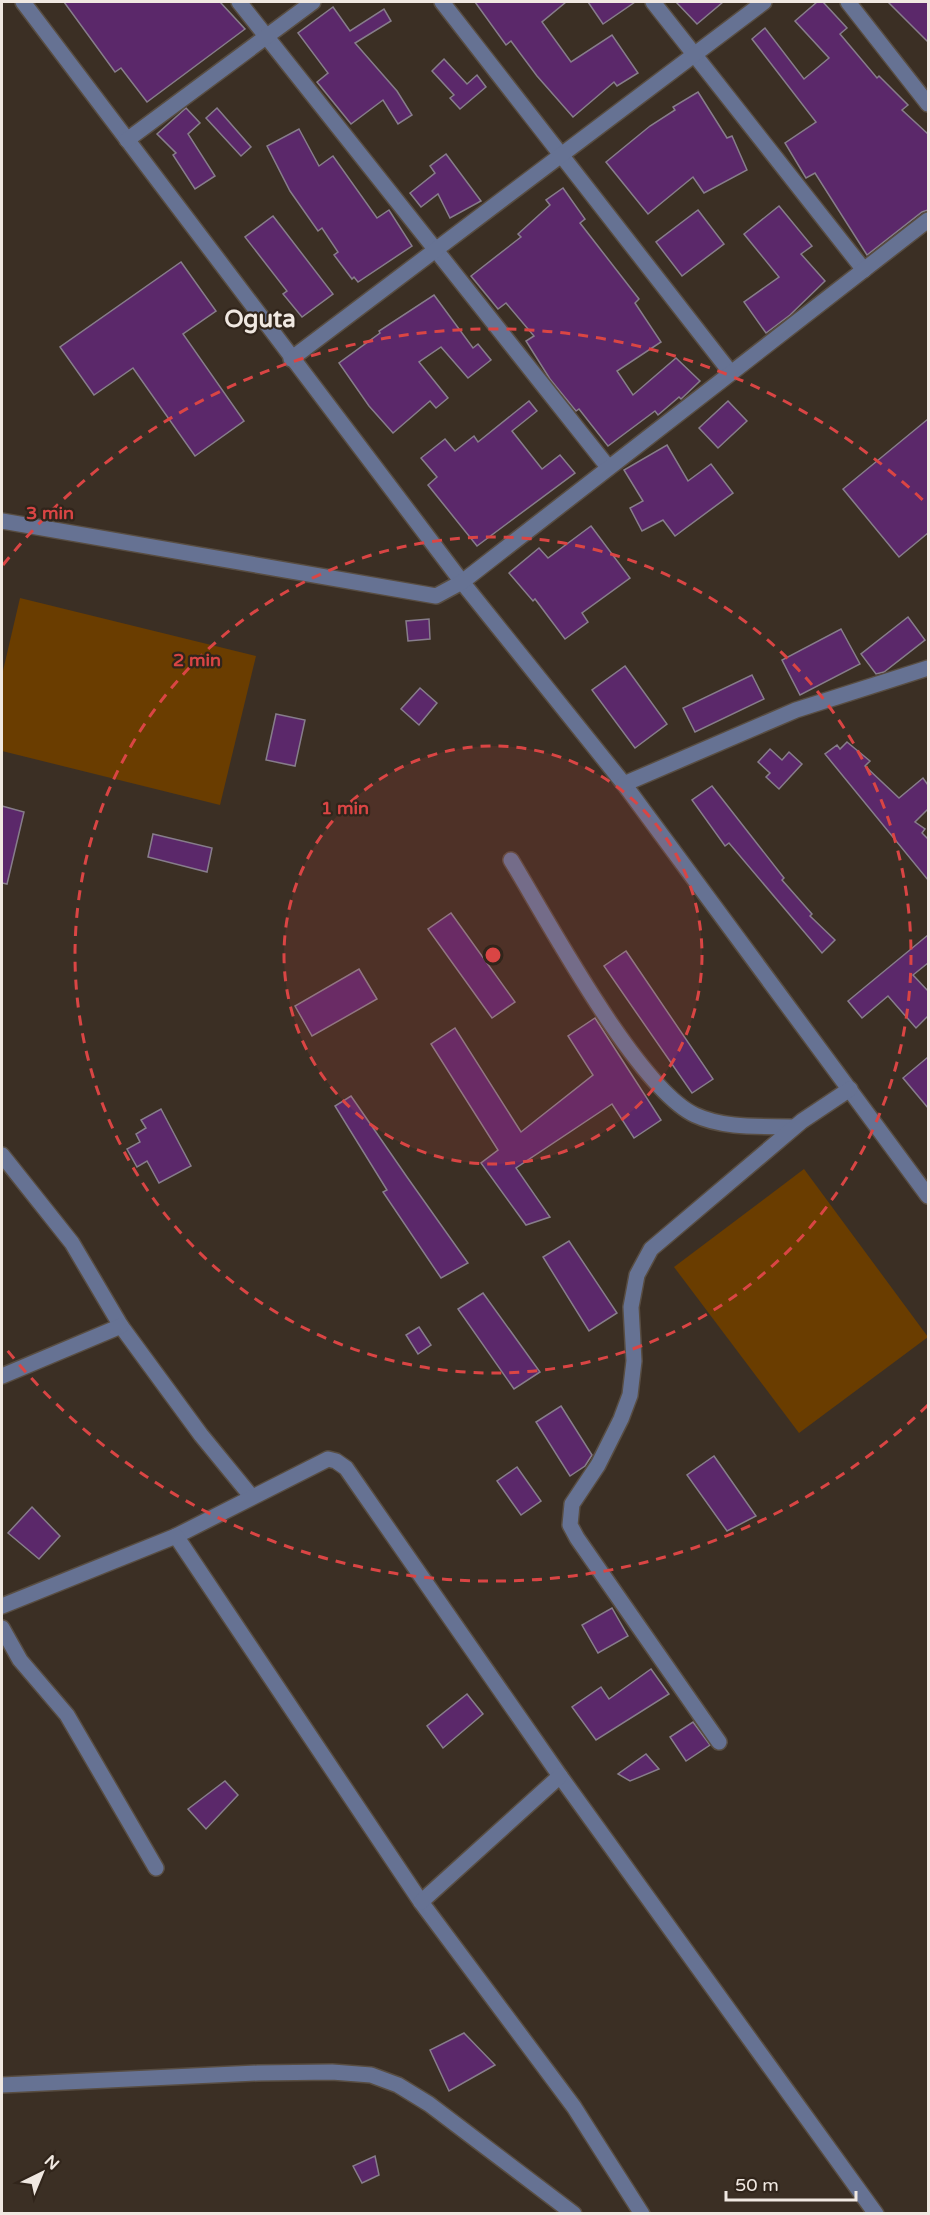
<svg xmlns="http://www.w3.org/2000/svg" width="930" height="2215" font-family="'Varela Round',sans-serif">
	<style>
		.green { fill: #6a3d00 }
		.building { fill: #5b286a; stroke: #877d8b; stroke-width: 1.5 }
		.lines { fill: none; stroke-linecap: round; stroke-linejoin: round }
		.minor-casing { stroke: #584d42; stroke-width: 18 }
		.minor { stroke: #667293; stroke-width: 15 }
		.ring { fill: none; stroke: #da4544; stroke-width: 3; stroke-dasharray: 10 8 }
		.labels { text-anchor: middle; stroke-width: 4.5; stroke-linejoin: round; paint-order: stroke }
		.district-label { font-size: 24px; font-weight: bold; fill: #f0e8e1; stroke: #31251b }
		.centre { fill: #da4544; stroke: #31251b; stroke-width: 3 }
		.ring-label { font-size: 18px; text-anchor: middle; font-weight: bold; fill: #da4544; stroke: #31251b; stroke-width: 4.5; stroke-linejoin: round; paint-order: stroke }
	</style>
	<rect width="100%" height="100%" fill="#3b2f24"/>
	<!-- green -->
	<g class="green">
		<polygon points="20,598 256,656 220,805 2,751 2,675"/>
		<polygon points="804,1169 928,1337 799,1433 674,1267"/>
	</g>
	<!-- building -->
	<g class="building">
		<polygon points="64,2 220,2 245,29 147,102 121,68 115,72"/>
		<polygon points="475,2 566,2 542,22 571,62 612,35 638,73 617,86 614,82 573,117 537,76 511,41 506,45"/>
		<polygon points="588,2 635,2 603,24"/>
		<polygon points="676,2 723,2 697,24"/>
		<polygon points="817,2 823,2 847,28 840,34 877,78 879,76 908,105 902,110 928,134 928,210 922,212 867,255 815,173 806,178 785,143 816,122 752,39 765,28 804,79 829,58 795,21"/>
		<polygon points="888,2 928,2 928,42"/>
		<polygon points="333,7 350,31 384,9 391,21 355,43 397,91 412,115 398,124 383,100 351,124 317,82 328,73 298,33"/>
		<polygon points="444,59 467,84 477,75 486,87 460,109 450,98 454,95 432,71"/>
		<polygon points="698,92 727,138 732,136 747,170 704,193 693,177 648,214 606,162 650,126 675,110 673,107"/>
		<polygon points="186,108 200,123 188,134 215,176 195,189 173,155 176,153 157,134"/>
		<polygon points="217,108 251,147 241,156 206,118"/>
		<polygon points="299,129 319,166 333,156 377,218 389,210 412,246 358,282 354,277 352,279 334,255 338,252 322,228 318,231 290,191 267,146"/>
		<polygon points="446,154 481,201 450,218 438,194 421,207 410,193 435,173 430,166"/>
		<polygon points="563,188 585,219 580,223 639,299 635,303 661,342 617,371 633,395 676,358 700,381 681,399 679,397 658,415 655,411 608,446 579,409 576,411 550,379 526,341 534,336 506,303 498,309 471,276 521,237 518,234 550,205 546,200"/>
		<polygon points="779,206 812,246 801,254 825,281 790,315 766,333 744,302 779,277 744,234"/>
		<polygon points="698,210 724,244 682,276 656,242"/>
		<polygon points="273,216 333,294 302,317 283,294 287,291 245,237"/>
		<polygon points="181,262 216,311 183,334 244,421 195,456 133,368 94,395 60,347"/>
		<polygon points="434,295 473,348 478,344 491,360 468,378 441,347 419,362 448,398 436,408 430,401 393,433 369,406 339,363 380,333 379,331"/>
		<polygon points="529,401 537,411 512,431 542,469 560,455 575,473 477,546 428,485 437,477 421,458 445,439 455,451 474,436 478,442"/>
		<polygon points="728,401 747,421 718,448 699,428"/>
		<polygon points="928,419 928,533 899,557 843,489"/>
		<polygon points="667,445 688,481 711,464 733,493 675,536 663,520 642,531 630,508 643,501 624,470"/>
		<polygon points="591,526 630,578 582,613 588,622 565,639 535,599 533,601 509,573 539,548 548,558"/>
		<polygon points="908,617 925,640 884,672 876,674 861,654"/>
		<polygon points="429,619 430,639 408,641 406,621"/>
		<polygon points="841,629 860,664 800,695 782,660"/>
		<polygon points="625,666 667,724 635,748 592,690"/>
		<polygon points="752,675 764,699 695,732 683,708"/>
		<polygon points="420,688 437,703 419,725 401,709"/>
		<polygon points="276,714 305,720 295,766 266,760"/>
		<polygon points="847,742 870,761 865,766 899,798 923,778 928,785 928,809 915,822 925,829 922,833 928,839 928,880 825,754 837,745 840,749"/>
		<polygon points="770,749 782,760 789,752 802,764 779,789 766,777 770,773 758,762"/>
		<polygon points="712,786 784,878 782,880 812,914 810,916 835,940 822,953 729,843 725,846 692,800"/>
		<polygon points="2,806 24,812 7,884 2,883"/>
		<polygon points="153,834 212,848 207,872 148,857"/>
		<polygon points="451,913 515,1002 492,1018 428,929"/>
		<polygon points="928,935 928,963 913,975 928,991 928,1016 916,1028 888,996 862,1018 848,1001"/>
		<polygon points="626,951 713,1079 692,1093 604,966"/>
		<polygon points="359,969 377,999 312,1036 295,1006"/>
		<polygon points="595,1018 661,1120 634,1138 612,1104 516,1168 550,1217 526,1225 481,1163 498,1150 431,1044 455,1028 521,1132 593,1075 568,1036"/>
		<polygon points="928,1057 928,1108 903,1078"/>
		<polygon points="351,1096 407,1177 468,1263 441,1278 383,1192 387,1190 335,1106"/>
		<polygon points="161,1109 191,1166 159,1183 147,1161 137,1167 127,1149 140,1142 136,1134 146,1128 141,1120"/>
		<polygon points="569,1241 617,1313 589,1331 543,1257"/>
		<polygon points="483,1293 540,1372 514,1389 458,1309"/>
		<polygon points="419,1327 431,1345 418,1354 406,1335"/>
		<polygon points="561,1406 592,1455 585,1466 570,1476 536,1422"/>
		<polygon points="714,1456 756,1516 727,1531 687,1475"/>
		<polygon points="517,1467 541,1501 521,1515 497,1481"/>
		<polygon points="32,1507 60,1536 39,1559 8,1533"/>
		<polygon points="612,1608 628,1636 598,1653 582,1625"/>
		<polygon points="651,1669 669,1694 596,1740 572,1707 601,1687 609,1699"/>
		<polygon points="467,1694 483,1714 443,1748 427,1726"/>
		<polygon points="693,1722 710,1745 686,1761 670,1737"/>
		<polygon points="646,1754 659,1769 630,1781 618,1774"/>
		<polygon points="225,1781 238,1795 206,1829 188,1809"/>
		<polygon points="464,2033 495,2065 449,2091 430,2050"/>
		<polygon points="375,2156 379,2175 362,2183 353,2166"/>
	</g>
	<g class="lines">
		<!-- minor casing -->
		<g class="minor-casing">
			<g id="minor">
				<polyline points="23,2 462,582 624,784 928,1196"/>
				<polyline points="239,2 608,467"/>
				<polyline points="442,2 731,373"/>
				<polyline points="653,2 864,270"/>
				<polyline points="848,2 928,104"/>
				<polyline points="127,140 313,2"/>
				<polyline points="291,359 764,2"/>
				<polyline points="2,521 436,596 462,582 928,220"/>
				<polyline points="624,784 796,710 928,668"/>
				<path d="M511 860C547 919 637 1088 695 1115 725 1129 762 1126 794 1127"/>
				<polyline points="2,1155 72,1243 121,1326 201,1435 251,1496"/>
				<polyline points="2,1376 121,1326"/>
				<polyline points="176,1536 328,1459 336,1461 346,1468 560,1776 876,2214"/>
				<polyline points="2,1606 176,1536 421,1902 574,2107 642,2214"/>
				<polyline points="2,1628 20,1660 67,1715 156,1868"/>
				<polyline points="719,1742 577,1538 570,1525 572,1504 598,1465 621,1419 630,1395 634,1361 631,1307 637,1275 651,1249 802,1121 850,1089"/>
				<polyline points="421,1902 560,1776"/>
				<polyline points="2,2085 258,2073 332,2072 371,2075 398,2085 429,2104 574,2214"/>
			</g>
		</g>
		<!-- minor -->
		<use href="#minor" class="minor"/>
	</g>
	<!-- distance rings -->
	<circle cx="493" cy="955" r="209" fill="#da4544" fill-opacity=".12"/>
	<g class="ring">
		<circle cx="493" cy="955" r="209"/>
		<circle cx="493" cy="955" r="418"/>
		<path d="M928 1405A626 626 0 0 1 3 1345M3 565A626 626 0 0 1 928 505"/>
	</g>
	<g class="labels">
		<!-- district labels -->
		<g class="district-label">
			<text x="260" y="327">Oguta</text>
		</g>
	</g>
	<circle cx="493" cy="955" r="9" class="centre"/>
	<g class="ring-label">
		<text x="50" y="519">3 min</text>
		<text x="197" y="666">2 min</text>
		<text x="345" y="814">1 min</text>
	</g>
	<!-- border -->
	<rect width="930" height="2215" fill="none" stroke="#f0e8e1" stroke-width="6"/>
	<!-- north arrow -->
	<g transform="translate(42 2173) rotate(43)" stroke="#31251b" stroke-width="4.5" paint-order="stroke">
	<path d="M0-4.5L10 22L0 15L-10 22Z" fill="#f0e8e1"/>
	<text y="-9" font-size="16" font-weight="bold" text-anchor="middle" fill="#f0e8e1">N</text>
	</g>
	<!-- scale -->
	<path d="M726 2191v9h130v-9" fill="none" stroke="#f0e8e1" stroke-width="3"/>
	<text x="735" y="2191" font-size="18" fill="#f0e8e1" stroke="#31251b" stroke-width="4.5" paint-order="stroke">50 m</text>
</svg>
